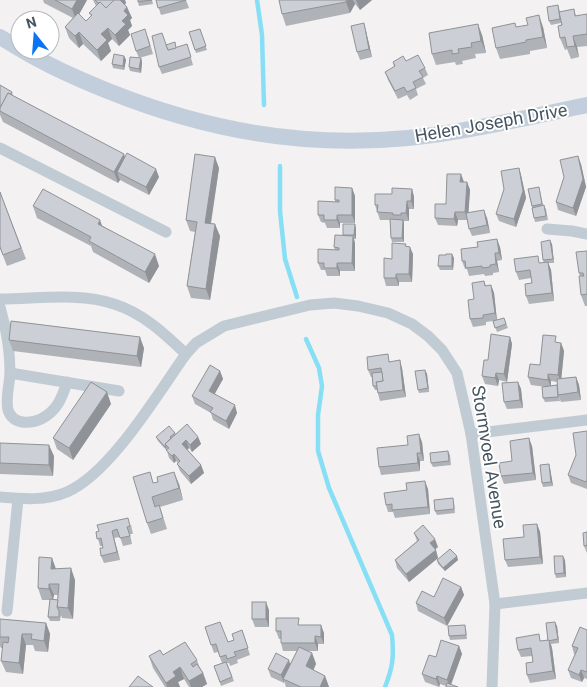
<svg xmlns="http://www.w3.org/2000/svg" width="587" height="687" font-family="Roboto,sans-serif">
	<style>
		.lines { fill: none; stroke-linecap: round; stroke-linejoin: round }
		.stream { stroke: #86dff4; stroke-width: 4.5 }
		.street { stroke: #c0cbd3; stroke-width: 11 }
		.secondary { stroke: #c2cedb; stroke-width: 16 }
		.wall { fill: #afb3b8; fill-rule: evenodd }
		.shaded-wall { fill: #8f9296 }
		.building { fill: #ccd0d6; stroke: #8f9296 }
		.labels { text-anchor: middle; stroke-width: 4; stroke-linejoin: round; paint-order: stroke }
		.street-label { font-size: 18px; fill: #475560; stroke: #fff }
	</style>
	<rect width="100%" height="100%" fill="#f3f1f1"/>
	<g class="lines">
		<!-- stream -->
		<g class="stream">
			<polyline points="257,0 262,35 264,105"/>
			<polyline points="280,166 280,211 285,259 297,297"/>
			<path d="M306 339 319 368 322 386 318 415V451L329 488 392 635C394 656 393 667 385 687"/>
		</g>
		<!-- street -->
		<g class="street">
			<polyline points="0,148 166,232"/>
			<polyline points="547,229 572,231 587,234"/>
			<path d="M0 299C37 299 79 292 114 304 143 313 165 334 186 354"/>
			<path d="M0 307C6 328 10 350 10 372 10 384 5 398 8 410 13 425 30 424 41 419 57 411 62 398 67 382"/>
			<polyline points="10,373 119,391"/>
			<polyline points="471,434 587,420"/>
			<path d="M0 497C23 499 46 501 67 492 111 473 158 393 186 354L196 343 224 326 310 305 334 303 358 306 388 313 412 324 428 336 442 350 457 373 471 434 495 604 492 687"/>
			<polyline points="495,604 587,593"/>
			<polyline points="7,611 18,499"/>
		</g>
		<!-- secondary -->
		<g class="secondary">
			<polyline points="0,37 20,49"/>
			<path d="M22 50C49 66 78 79 108 91 205 130 302 148 408 138 468 132 528 117 587 105"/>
		</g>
	</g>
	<!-- wall -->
	<g class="wall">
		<polygon points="43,0 87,0 79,14 86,21 91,16 89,13 96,6 93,0 125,0 126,3 125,4 132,18 130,20 132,26 128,30 130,35 119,46 112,39 108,43 111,51 101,61 83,44 79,48 69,38 65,27 73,18 44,3"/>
		<polygon points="152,0 153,4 139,6 138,2"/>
		<polygon points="156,0 186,0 189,8 161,15"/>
		<polygon points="279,0 372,0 360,10 355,4 350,13 286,26 282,14"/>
		<polygon points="558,5 560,12 574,9 576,16 587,14 587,46 577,47 579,57 571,59 567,49 565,50 560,38 561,23 551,25 549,21"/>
		<polygon points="515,23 516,27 543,27 547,48 530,51 530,54 500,59 496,48"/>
		<polygon points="200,29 207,50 196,53 189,32"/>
		<polygon points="366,31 372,57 360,60 357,52"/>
		<polygon points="482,35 486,53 475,54 476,58 462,61 463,64 456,65 455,62 436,65 432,54"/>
		<polygon points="148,37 153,54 139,58 141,58 142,62 141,73 130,71 129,67 139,58 136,51"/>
		<polygon points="187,44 193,65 162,74 159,67 166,45 176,48"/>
		<polygon points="124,56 126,60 124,70 113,68 112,64"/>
		<polygon points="406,61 425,68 428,75 423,78 426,84 416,89 418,95 410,100 407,95 398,99 388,80 385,72 394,67 393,62"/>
		<polygon points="0,85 12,92 13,96 159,177 149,195 120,180 118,183 3,122 0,115"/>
		<polygon points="581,164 586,187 576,216 558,210 556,202"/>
		<polygon points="219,168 211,224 220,236 210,300 191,298 187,286 195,232 190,231 186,220"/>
		<polygon points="519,168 521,175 526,198 516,227 499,221 496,214"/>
		<polygon points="463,182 467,182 470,190 468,213 487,218 490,233 472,236 469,229 467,220 458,220 457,226 438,225 435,218"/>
		<polygon points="352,188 355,196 355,223 340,223 340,228 327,228 325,223 321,222 318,215 335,202 335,200"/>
		<polygon points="412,189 414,197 414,209 409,209 409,221 404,221 404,242 392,242 391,238 390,220 380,220 375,205 392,194"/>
		<polygon points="528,189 540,191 543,205 546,209 548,220 535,222"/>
		<polygon points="0,192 26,259 7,266 0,248"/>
		<polygon points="33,206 103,226 159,266 149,283 93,252 91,246 37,218"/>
		<polygon points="356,228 356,239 354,239 355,243 355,271 340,271 340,276 327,276 325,270 321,270 318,263 335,250 334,247 343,236 343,235"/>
		<polygon points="552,244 554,263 548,263 551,270 554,301 529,304 526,296 532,283 531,278 519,280 516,272 540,263 544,263 543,260"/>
		<polygon points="406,246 413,254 412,282 399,282 399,286 386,286 384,278 392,259"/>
		<polygon points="500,247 502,260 497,261 499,272 493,273 493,275 485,276 484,274 469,276 467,269 465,269 462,261"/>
		<polygon points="587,251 587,306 585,306 581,295 580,276 579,273"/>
		<polygon points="454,258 453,270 440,270 438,266"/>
		<polygon points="484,281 486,286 491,285 494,293 497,320 504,318 508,328 497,332 493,321 486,322 486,325 473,327 470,319 474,299"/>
		<polygon points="510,337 512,344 507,382 499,380 498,386 485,384 482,376 488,360"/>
		<polygon points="9,340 144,348 141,367 13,351"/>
		<path d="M558 343H561L564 351 561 379 576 377 579 385 581 400 561 402 559 397 560 401 545 402 543 398 546 387 531 385 528 377 540 365ZM551 381 557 382V385L551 386Z"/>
		<polygon points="390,361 402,368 406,397 380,401 377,390 375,390 373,386 372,377 371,377 368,370"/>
		<polygon points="425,370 427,374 429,392 419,393 418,390"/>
		<polygon points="220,371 223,379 214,394 237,413 229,429 213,420 211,413 195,404 192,396"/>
		<polygon points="518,382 521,389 523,408 507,409 504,402"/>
		<polygon points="111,404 73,460 57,449 53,438"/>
		<polygon points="587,431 587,489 571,483 568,475"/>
		<polygon points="175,433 176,434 198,437 201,444 192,452 189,448 187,450 201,465 204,473 191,484 180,471 177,464 178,463 176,461 174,463 169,458 167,451 158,441 156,437"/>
		<polygon points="422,442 424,461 420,461 420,471 381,475 379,467 408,445"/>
		<polygon points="0,443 54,456 53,476 0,474"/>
		<polygon points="532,446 536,480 504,484 501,476"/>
		<polygon points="448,451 450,455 451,465 433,467 431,463"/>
		<polygon points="549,464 550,468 553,486 543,487 542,483"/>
		<polygon points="154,483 179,484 183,500 160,507 167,529 151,534 147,523"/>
		<polygon points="428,489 430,514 395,518 393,512 388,512 386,505"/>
		<polygon points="454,502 455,513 437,515 435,511"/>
		<polygon points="537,524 540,532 543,564 508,567 505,560 524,537"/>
		<polygon points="131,525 133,534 130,534 132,544 123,546 120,537 114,538 120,560 104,563 101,556 103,548 103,546 100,546 96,532"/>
		<polygon points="587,532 587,553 584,546"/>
		<polygon points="414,533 438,547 435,549 438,558 409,582 397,568 395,560 417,541"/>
		<polygon points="437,560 458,560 445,571 438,564"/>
		<polygon points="565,560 566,577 556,578 555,574"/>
		<path d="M56 569 75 580 73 619 62 618 61 615 60 621H50L48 617 50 600H42L38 588ZM54 595H58V600L53 599Z"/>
		<polygon points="461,587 464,595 447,626 418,611 416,603"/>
		<polygon points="269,610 269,627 255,627 252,619"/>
		<polygon points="0,619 46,623 50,634 48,652 35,651 33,645 26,645 23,674 6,672 1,661 3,648 1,648 0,646"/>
		<polygon points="301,625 324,633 324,644 318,644 318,651 308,651 312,653 316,664 313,670 325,676 329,687 286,687 284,681 284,683 271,677 268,669 290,664 297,651 283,651 281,643 281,639 279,639 276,631"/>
		<polygon points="557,626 559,643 551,644 552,648 556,679 530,683 527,675 533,662 532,656 521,657 518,650 542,641 548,640"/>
		<polygon points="205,627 228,642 234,640 242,630 250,655 237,660 238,663 230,666 229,663 227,663 234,681 221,686 214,666 222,663 218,652 214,653"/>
		<polygon points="466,629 467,639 450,640 449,636"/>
		<polygon points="587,630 587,679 584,678 582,682 571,678 568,670 575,654 574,654 572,646"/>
		<polygon points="459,646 462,654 451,685 446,686 440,684 439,687 425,682 422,674 436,657"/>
		<polygon points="163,655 197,660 199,666 203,673 207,684 202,687 189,687 184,679 178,682 180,687 165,687 153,668 149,656"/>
	</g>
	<!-- shaded-wall -->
	<g class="shaded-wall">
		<polygon points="77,0 87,0 76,20 72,9"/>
		<polygon points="119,0 125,0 126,3 110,20"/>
		<polygon points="347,0 353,0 355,4 350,13 346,2"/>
		<polygon points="356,0 372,0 360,10"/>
		<polygon points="127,7 132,18 130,20 132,26 128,30 130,35 119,46 115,35 122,21 124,11"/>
		<polygon points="539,15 543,27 547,48 543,37"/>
		<polygon points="364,23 366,31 372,57 369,49"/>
		<polygon points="478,24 482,35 486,53 481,41"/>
		<polygon points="108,28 112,39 108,43 111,51 101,61 97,50 101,34"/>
		<polygon points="79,32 83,44 79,48 75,36"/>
		<polygon points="573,36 577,47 579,57 575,46"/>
		<polygon points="124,56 126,60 124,70 123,66"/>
		<polygon points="141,58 142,62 141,73 139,69"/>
		<polygon points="124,154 128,166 117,172 120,180 118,183 114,172"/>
		<polygon points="578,156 581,164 586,187 576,216 573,208"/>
		<polygon points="215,157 219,168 209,234 205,223"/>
		<polygon points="519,168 521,175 526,198 516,227 514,219"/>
		<polygon points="156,169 159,177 149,195 146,187"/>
		<polygon points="461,174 464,182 460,182"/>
		<polygon points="467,182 470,190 468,220 465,212"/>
		<polygon points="352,188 355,196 355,223 352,215"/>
		<polygon points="412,189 414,197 414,209 411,201"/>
		<polygon points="407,201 409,209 409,221 406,213"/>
		<polygon points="484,210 487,218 490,233 487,225"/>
		<polygon points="455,212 458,220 457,226 454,219"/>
		<polygon points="401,213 404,224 404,242 402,238 403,220"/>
		<polygon points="337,215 340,223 340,228 337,220"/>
		<polygon points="100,220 104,231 98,224"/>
		<polygon points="215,224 220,236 210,300 206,289"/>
		<polygon points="355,224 356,228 356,239 354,235"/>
		<polygon points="353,236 355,243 355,271 352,263"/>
		<polygon points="497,239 500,247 502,260 499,253"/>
		<polygon points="550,240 552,244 554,263 553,259"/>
		<polygon points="410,247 413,254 412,282 409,274"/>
		<polygon points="495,253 497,261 499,272 496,264"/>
		<polygon points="155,254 159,266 149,283 145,272"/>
		<polygon points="452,254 454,258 453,270 452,266"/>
		<polygon points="548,262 551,270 554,301 552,293"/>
		<polygon points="337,263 340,271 340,276 337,268"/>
		<polygon points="396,274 399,282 399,286 396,278"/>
		<polygon points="491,285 494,293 497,321 495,313"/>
		<polygon points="140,337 144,348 141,367 137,356"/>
		<polygon points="510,337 512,344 507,382 504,374"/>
		<polygon points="561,343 564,351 561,382 558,375"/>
		<polygon points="400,360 402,368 406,397 403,390"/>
		<polygon points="425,370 427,374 429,392 428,388"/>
		<polygon points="220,371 223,379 212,399 209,391"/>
		<polygon points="496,373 499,380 498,386 495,378"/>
		<polygon points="548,374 551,381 551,387 548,380"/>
		<polygon points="576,377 579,385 581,400 578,392"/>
		<polygon points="518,382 521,389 523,408 520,400"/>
		<polygon points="107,392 111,404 73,460 69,448"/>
		<polygon points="235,405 237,413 229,429 226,421"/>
		<polygon points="419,434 422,442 424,461 421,453"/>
		<polygon points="198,437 201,444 192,452 190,445"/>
		<polygon points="529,438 532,446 536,480 533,473"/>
		<polygon points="186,440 189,448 185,452 182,444"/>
		<polygon points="49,445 54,456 53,476 49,465"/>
		<polygon points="417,453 420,461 420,471 418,463"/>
		<polygon points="174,454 176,461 174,463 172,456"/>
		<polygon points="549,464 550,468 553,486 551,482"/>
		<polygon points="201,465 204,473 191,484 189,476"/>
		<polygon points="174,472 179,484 183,500 179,488"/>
		<polygon points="425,481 428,489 430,514 428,507"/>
		<polygon points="537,524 540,532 543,564 540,557"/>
		<polygon points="112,531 114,538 120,560 117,552"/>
		<polygon points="435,539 438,547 433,551 430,543"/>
		<polygon points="436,550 438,558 409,582 406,574"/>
		<polygon points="457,556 458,560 445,571 443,568"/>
		<polygon points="563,556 565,560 566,577 564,573"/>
		<polygon points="52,558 56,569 51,569"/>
		<polygon points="71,568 75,580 73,619 68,608"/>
		<polygon points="49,584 54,595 53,600 49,589"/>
		<polygon points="461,587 464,595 447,626 444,618"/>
		<polygon points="266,602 269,610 269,627 266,619"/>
		<polygon points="555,622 557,626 559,643 558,639"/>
		<polygon points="46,623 50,634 48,652 44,641"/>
		<polygon points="321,625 324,633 324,644 321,637"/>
		<polygon points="22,634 26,645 23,674 19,663"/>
		<polygon points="315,636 318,644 318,651 315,643"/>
		<polygon points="549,640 552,648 556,679 553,671"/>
		<polygon points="459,646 462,654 450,687 447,680"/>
		<polygon points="312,653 316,664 310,678 306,666"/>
		<polygon points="289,660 291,667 283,679 284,681 284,683 281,675"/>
		<polygon points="180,667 184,679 178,682 180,687 167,687 166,683 173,672"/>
		<polygon points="581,670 584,678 582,682 579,675"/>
		<polygon points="203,673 207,684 202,687 191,687 189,681"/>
		<polygon points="325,676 329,687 320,687"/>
		<polygon points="437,676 440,684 439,687 436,679"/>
	</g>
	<!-- building -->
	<g class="building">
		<polygon points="55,0 77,0 72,9"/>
		<polygon points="95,0 114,0 106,8 100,2 98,3"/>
		<polygon points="114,0 120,0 127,7 124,11 128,15 122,21 126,24 115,35 108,28 101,34 107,40 97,50 79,32 75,36 65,27 78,13 86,21 92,15 89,13 100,2 106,8"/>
		<polygon points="138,0 152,0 138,2"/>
		<polygon points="156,0 186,0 158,8"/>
		<polygon points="279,0 347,0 346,2 282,14"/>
		<polygon points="558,5 560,19 549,21 547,7"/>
		<polygon points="574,9 575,16 587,14 587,34 573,36 575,46 567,47 565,37 560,38 558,26 562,25 559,12"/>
		<polygon points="539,15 543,37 526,40 526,42 496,48 492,28 515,23 516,27 528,25 526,18"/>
		<polygon points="364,23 369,49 357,52 351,26"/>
		<polygon points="478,24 481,41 471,43 472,47 458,49 459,53 452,54 452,50 432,54 429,33"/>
		<polygon points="145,29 150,46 136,51 131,34"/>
		<polygon points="200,29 206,46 195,50 189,32"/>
		<polygon points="162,33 168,50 187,44 191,57 159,67 152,36"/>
		<polygon points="175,42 176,48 168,50 166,45"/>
		<polygon points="114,54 124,56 123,66 112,64"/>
		<polygon points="418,55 425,68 419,71 423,77 413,82 416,88 407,92 404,87 395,91 385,72 395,66 393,62 403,56 406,61"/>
		<polygon points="130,57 141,58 139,69 129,67"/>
		<polygon points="0,85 12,92 11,94 8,93 0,108"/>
		<polygon points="8,93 124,154 114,172 0,111 0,108"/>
		<polygon points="127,153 156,169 146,187 117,172"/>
		<polygon points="195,154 215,157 205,223 215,224 206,289 187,286 197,222 186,220"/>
		<polygon points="578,156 583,179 573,208 556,202 564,177 560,160"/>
		<polygon points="519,168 523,191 514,219 496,214 504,189 501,171"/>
		<polygon points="447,174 461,174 460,182 467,182 465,212 455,212 454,219 435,218 435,204 446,204"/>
		<polygon points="335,187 352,188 352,215 337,215 337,220 324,220 324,215 318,215 318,201 339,202 339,200 335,200"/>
		<polygon points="539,187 542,204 532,206 528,189"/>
		<polygon points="392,188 412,189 411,201 407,201 406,213 401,213 401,215 393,215 393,213 377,212 378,205 375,205 375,194 392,194"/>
		<polygon points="43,189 100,220 98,224 155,254 145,272 89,241 91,237 33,206"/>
		<polygon points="0,192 21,248 3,255 0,247"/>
		<polygon points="544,205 546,216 534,218 532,208"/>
		<polygon points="484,210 487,225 469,229 466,213"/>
		<polygon points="390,219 403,220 402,238 391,238"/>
		<polygon points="343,224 355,224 354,235 343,235"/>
		<polygon points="335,235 353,236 352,263 337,263 337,268 324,268 324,263 318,263 318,249 339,250 339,248 334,247"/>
		<polygon points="497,239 499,253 495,253 496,264 490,265 490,267 482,268 482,266 466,268 465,261 462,261 461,249 478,247 477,242"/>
		<polygon points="550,240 553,259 543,260 541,242"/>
		<polygon points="392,243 406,244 405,246 410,247 409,274 396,274 396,278 384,278 384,258 392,259"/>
		<polygon points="587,251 587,294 581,295 579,276 584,276 583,273 579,273 576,252"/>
		<polygon points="446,254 452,254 452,266 438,266 439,255 446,255"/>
		<polygon points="538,256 539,263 548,262 552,293 526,296 525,284 532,283 530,270 516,272 514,259"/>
		<polygon points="484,281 485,286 491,285 495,313 483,315 483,318 470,319 468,300 474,299 472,283"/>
		<polygon points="504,318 506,324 495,328 493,321"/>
		<polygon points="11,321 140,337 137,356 9,340"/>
		<polygon points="491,334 510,337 504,374 496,373 495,378 482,376 484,360 488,360"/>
		<polygon points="543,335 556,336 555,342 561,343 558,375 548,374 548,380 528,377 530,364 540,365"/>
		<polygon points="388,354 389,362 400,360 403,390 378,393 376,382 383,381 381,368 368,370 367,357"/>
		<polygon points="210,365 220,371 209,391 235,405 226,421 210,412 213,408 192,396"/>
		<polygon points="425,370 428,388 418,390 415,371"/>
		<polygon points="382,372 383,381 376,382 377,386 373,386 372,373"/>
		<polygon points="576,377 578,392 558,395 557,379"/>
		<polygon points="91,382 107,392 69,448 53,438"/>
		<polygon points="518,382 520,400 504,402 502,383"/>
		<polygon points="557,385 558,397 543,398 542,387"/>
		<polygon points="187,424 198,437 190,445 186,440 182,444 201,465 189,476 177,464 180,461 174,454 172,456 166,450 169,448 165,444"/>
		<polygon points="169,426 175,433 170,437 171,438 165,444 166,448 156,437"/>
		<polygon points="587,431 587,480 586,482 568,475 576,455 573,433"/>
		<polygon points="419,434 421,453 417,453 418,463 379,467 377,448 408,445 407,436"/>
		<polygon points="529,438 533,473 501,476 499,463 512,461 510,441"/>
		<polygon points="0,443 49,445 49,465 0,463"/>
		<polygon points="448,451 449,461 431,463 430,453"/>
		<polygon points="549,464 551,482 542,483 540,465"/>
		<polygon points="150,472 153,483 158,482 157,477 174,472 179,488 152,497 155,507 159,505 163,518 147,523 133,477"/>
		<polygon points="425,481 428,507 392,510 392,504 386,505 384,493 407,490 406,483"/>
		<polygon points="453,498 454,509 435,511 434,500"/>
		<polygon points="128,518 130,526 127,527 130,536 120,538 117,529 112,531 117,552 101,556 100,548 103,548 101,538 97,539 96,532 99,531 97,525"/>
		<polygon points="537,524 540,557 505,560 503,539 524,537 523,525"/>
		<polygon points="423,525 435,539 430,543 436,550 406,574 395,560 419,540 414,533"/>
		<polygon points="587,532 587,545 584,546 583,533"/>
		<polygon points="450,549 457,556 443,568 437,560"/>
		<polygon points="554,556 563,556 564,573 555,574"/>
		<polygon points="39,557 52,558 51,569 71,568 68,608 57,607 59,584 49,584 49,589 38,588"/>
		<polygon points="443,578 461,587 444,618 416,603 422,591 434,597"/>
		<polygon points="50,599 58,600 57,607 59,611 59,617 48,617"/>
		<rect x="252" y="602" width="14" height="17"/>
		<polygon points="276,618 299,618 298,625 321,625 321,637 315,636 315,643 281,643 281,631 276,631"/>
		<polygon points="0,619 46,623 44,641 31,639 32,634 22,634 19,663 1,661 3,642 8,643 9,637 0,637"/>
		<polygon points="220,622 228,642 234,640 232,634 242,630 248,648 234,652 236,656 227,659 226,655 220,657 216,644 211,645 205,627"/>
		<polygon points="555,622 558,639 548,641 546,623"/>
		<polygon points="465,625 466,635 449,636 448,626"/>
		<polygon points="580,627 587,630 587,672 581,670 579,675 568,670 578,648 572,646"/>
		<polygon points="539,634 540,641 549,640 553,671 527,675 526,663 533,662 531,648 518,650 516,638"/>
		<polygon points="441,640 459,646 447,680 437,676 436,679 422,674 429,655 436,657"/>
		<polygon points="185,642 197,660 191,664 193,667 197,664 203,673 189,681 180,667 173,672 176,676 166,683 149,656 160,650 163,655"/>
		<polygon points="299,647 312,653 306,666 325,676 320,687 301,687 283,679"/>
		<polygon points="276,653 289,660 281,675 268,669"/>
		<polygon points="226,662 232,677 220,682 214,666"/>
		<polygon points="138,676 153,687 129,687"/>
		<polygon points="447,683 458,687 446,687"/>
	</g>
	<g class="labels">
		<!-- street labels -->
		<g class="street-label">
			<text transform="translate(491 123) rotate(-10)" y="6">Helen Joseph Drive</text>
			<text transform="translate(489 457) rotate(81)" y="6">Stormvoel Avenue</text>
		</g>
	</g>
	<!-- north arrow -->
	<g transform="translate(35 35) rotate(343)"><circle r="24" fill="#ffffff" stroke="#b5bbbf"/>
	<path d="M0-4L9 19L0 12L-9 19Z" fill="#0975f5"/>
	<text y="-8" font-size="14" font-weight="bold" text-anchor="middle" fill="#475560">N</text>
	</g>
</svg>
